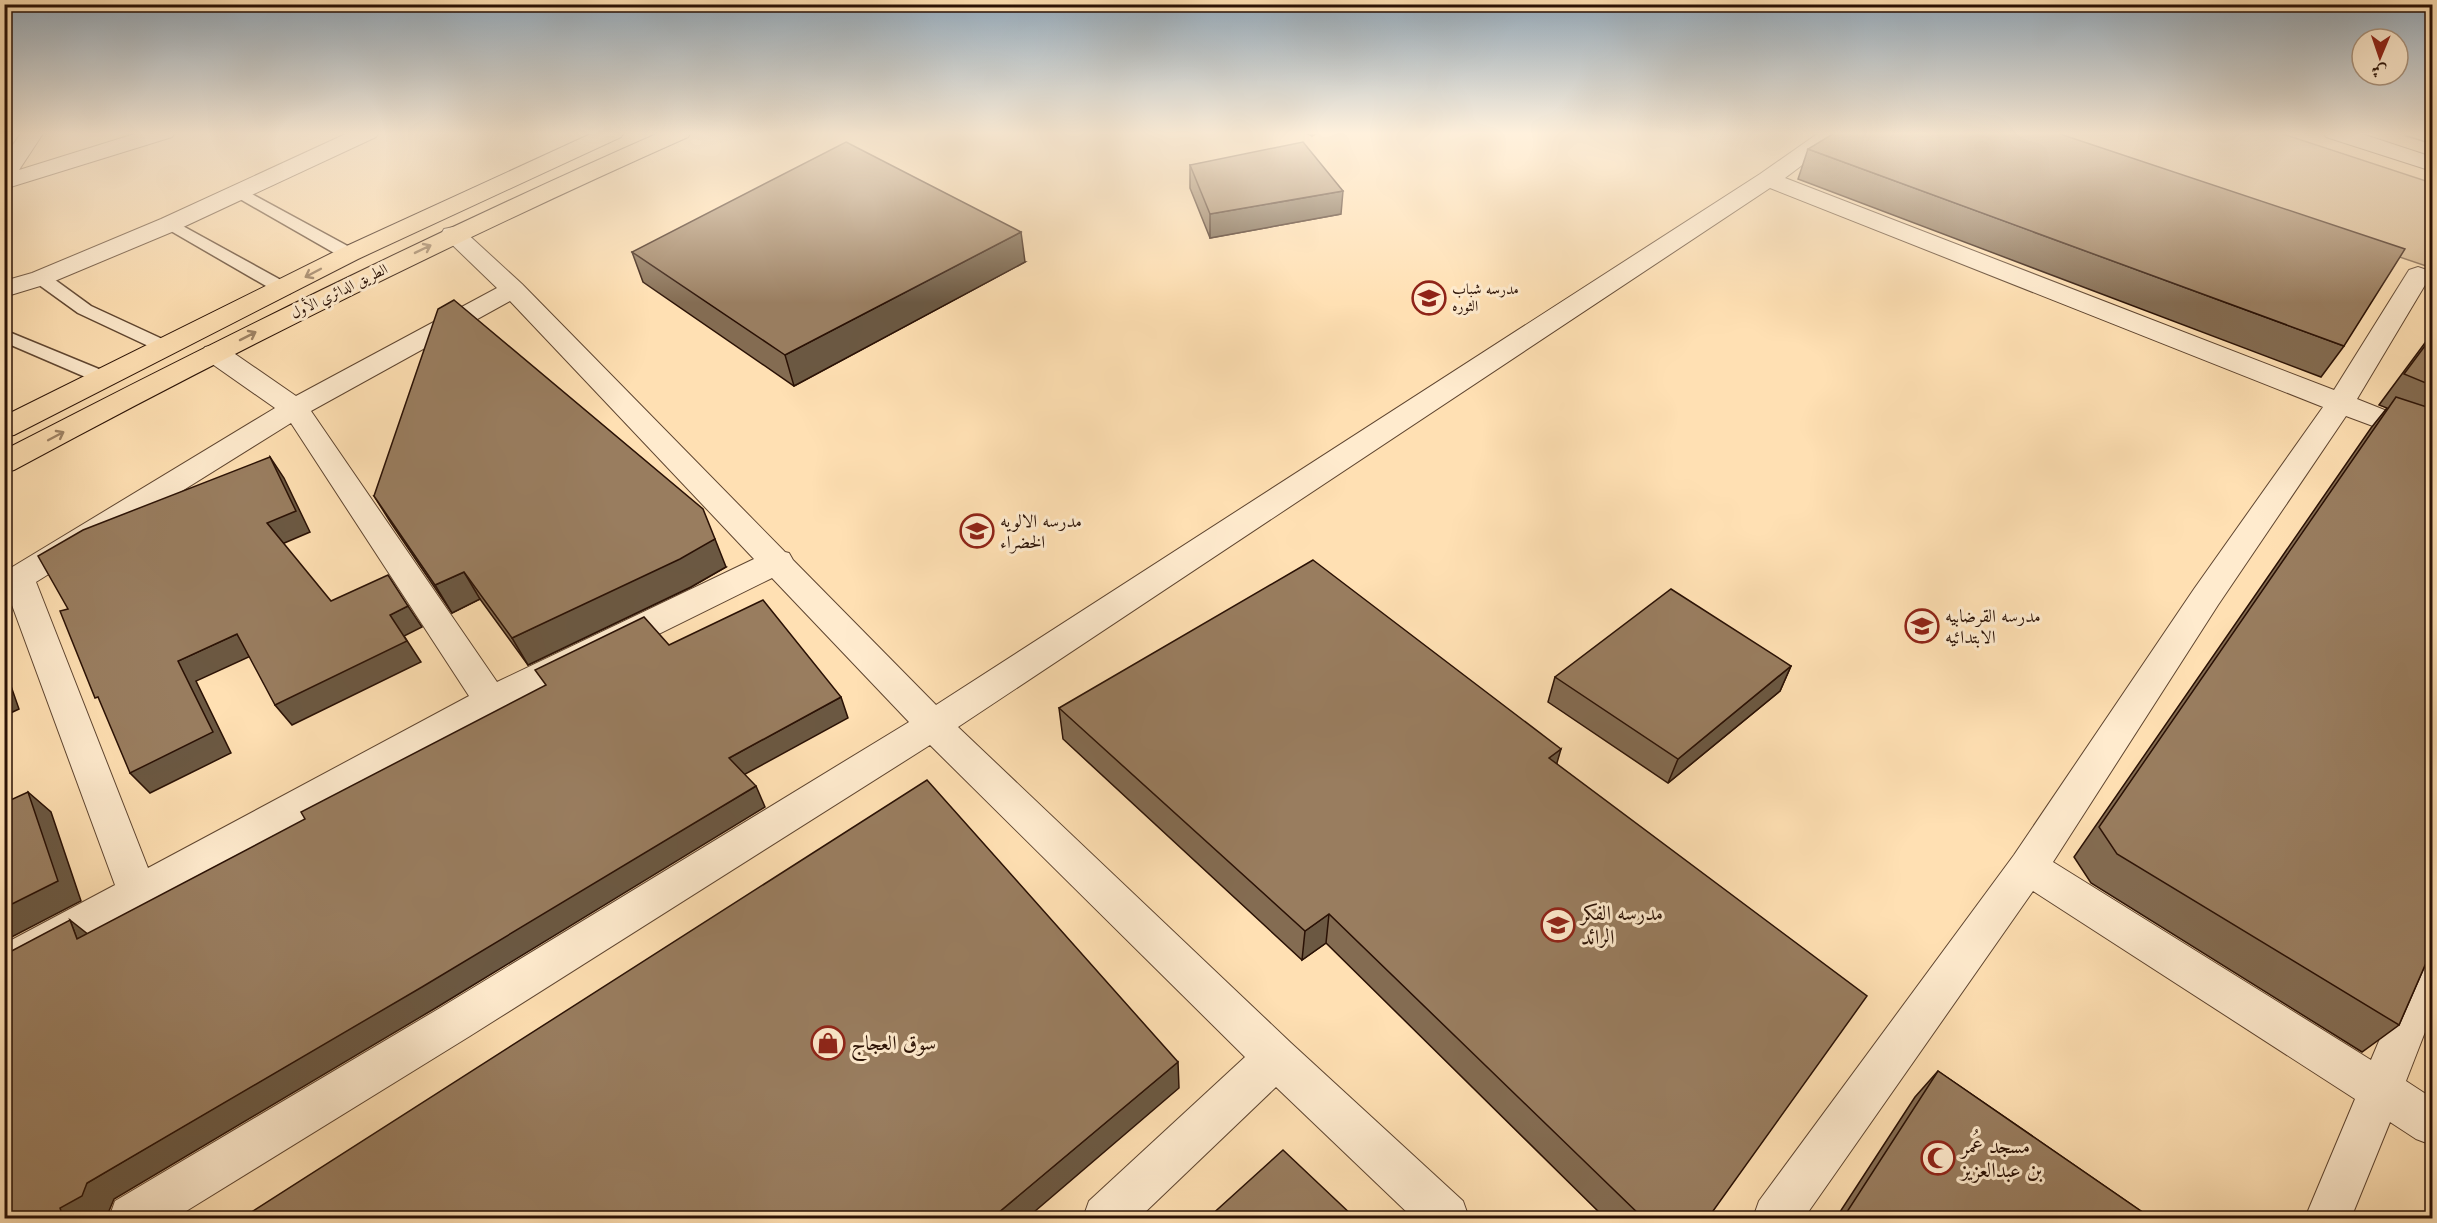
<svg xmlns="http://www.w3.org/2000/svg" width="2437" height="1223" font-family="'Old Standard TT',Amiri,serif">
	<style>
		.green { fill: #dbbd95; stroke: #82674d; stroke-width: 1.5 }
		.lines { fill: none; stroke-linecap: round; stroke-linejoin: round }
		.service-casing { stroke: #5f4530; stroke-width: 3 }
		.minor-casing { stroke: #5f4530; stroke-width: 2 }
		.tertiary-casing { stroke: #5f4530; stroke-width: 2 }
		.primary-casing { stroke: #2a1105; stroke-width: 2 }
		.service { fill: #ffebce; fill-rule: evenodd }
		.minor { fill: #ffebce; fill-rule: evenodd }
		.tertiary { fill: #ffebce; fill-rule: evenodd }
		.primary { fill: #ffe0b3; fill-rule: evenodd }
		.wall { fill: #846c52; stroke: #2a1105; stroke-width: 1.5 }
		.shaded-wall { fill: #6b5842; stroke: #2a1105; stroke-width: 1.5 }
		.building { fill: #997d5f; stroke: #2a1105; stroke-width: 1.5 }
		.oneway { stroke: #9f8365 }
		.labels { text-anchor: middle; stroke-width: 6; stroke-linejoin: round; paint-order: stroke }
		.far-poi-label { font-size: 15px; fill: #2a1105; stroke: #ffebce; text-anchor: start }
		.far-street-label { font-size: 15px; fill: #2a1105; stroke: #ffebce }
		.poi-label { font-size: 18px; fill: #2a1105; stroke: #ffebce; text-anchor: start }
		.near-poi-label { font-size: 21px; fill: #2a1105; stroke: #ffebce; text-anchor: start }
	</style>
	<rect width="100%" height="100%" fill="#ffe0b3"/>
	<filter id="stains"><feTurbulence type="fractalNoise" baseFrequency=".00333" numOctaves="4"/><feColorMatrix values="0 0 0 0 .2 0 0 0 0 .09 0 0 0 0 .02 0 0 0 .5 -.17"/></filter>
	<radialGradient id="worn" r=".72"><stop offset=".6" stop-color="#630" stop-opacity="0"/><stop offset="1" stop-color="#630" stop-opacity=".3"/></radialGradient>
	<!-- green -->
	<polygon class="green" points="2031,132 2277,132 2432,183 2432,268"/>
	<g class="lines">
		<!-- service casing -->
		<g class="service-casing">
			<g id="service">
				<polygon points="2404,132 2432,134 2432,143 2406,135"/>
				<polygon points="239,187 355,250 357,254 355,258 343,258 233,195 231,192 233,189"/>
				<polygon points="170,219 290,285 293,289 290,293 278,293 164,227 162,224"/>
				<polygon points="41,273 47,274 91,306 171,343 174,347 171,351 159,351 78,313 35,282 32,278 35,274"/>
				<polygon points="4,330 111,374 113,378 111,382 97,382 4,342"/>
			</g>
		</g>
		<!-- minor casing -->
		<g class="minor-casing">
			<g id="minor">
				<polygon points="22,132 44,132 19,170 141,132 175,132 172,137 4,189 4,157"/>
				<polygon points="350,132 379,132 376,137 179,229 50,283 4,297 4,281 32,273 161,219"/>
				<path d="M1820 132H1846L1785 178 2334 390 2409 270 2418 267 2427 270 2431 275 2357 399 2432 429V448L2346 416 2218 605 2053 862 2371 1060 2417 951 2432 946V1014L2406 1081 2432 1098V1145L2416 1139 2390 1122 2351 1218H2305L2355 1099 2033 891 1804 1218H1753L1759 1201 2014 855 2194 589 2323 407 1770 188 958 727 1291 1043 1463 1201 1469 1218H1413L1276 1087 1139 1218H1083L1089 1201 1245 1057 930 745 470 1036 175 1218H109L115 1201 440 1008 909 722 772 578 503 711 19 978 4 984V944L115 885 9 597 4 599V572L275 408 205 359 201 353 205 347 215 345 225 347 296 396 497 288 441 234 444 229 453 227 462 229 522 284 785 552 789 553 793 560 936 705 1760 174ZM510 301 754 559 497 682 311 411ZM291 423 469 696 148 868 36 582Z"/>
			</g>
		</g>
		<!-- tertiary casing -->
		<g class="tertiary-casing">
			<polygon id="tertiary" points="2323,132 2356,132 2432,157 2432,171 2326,137"/>
		</g>
		<!-- primary casing -->
		<g class="primary-casing">
			<g id="primary">
				<polygon points="595,132 624,132 621,137 358,259 14,435 4,437 4,416 340,249"/>
				<path d="M661 132H691L688 137C459 239 235 351 14 470L4 473V450C221 338 438 230 661 132Z"/>
			</g>
		</g>
		<!-- service -->
		<use href="#service" class="service"/>
		<!-- minor -->
		<use href="#minor" class="minor"/>
		<!-- tertiary -->
		<use href="#tertiary" class="tertiary"/>
		<!-- primary -->
		<use href="#primary" class="primary"/>
	</g>
	<!-- wall -->
	<g class="wall">
		<polygon points="1304,132 1319,132 1312,136"/>
		<polygon points="1808,149 2344,346 2321,377 1798,179"/>
		<polygon points="1190,165 1341,214 1210,238 1190,188"/>
		<polygon points="632,252 1025,262 794,386 643,282"/>
		<polygon points="2433,332 2433,947 2399,1025 2362,1052 2091,883 2074,857 2371,428 2387,408 2379,405"/>
		<polygon points="374,496 726,567 691,587 528,665 480,599 452,613 391,523"/>
		<polygon points="1791,666 1780,691 1668,783 1548,702 1555,677"/>
		<polygon points="1059,708 1557,764 1708,1218 1605,1218 1326,943 1302,960 1063,739"/>
		<polygon points="1938,1071 2151,1218 1836,1218 1915,1097"/>
	</g>
	<!-- shaded-wall -->
	<g class="shaded-wall">
		<polygon points="1312,132 1319,132 1312,136"/>
		<polygon points="1343,191 1341,214 1210,238 1210,214"/>
		<polygon points="1021,232 1025,262 794,386 785,355"/>
		<polygon points="270,457 284,478 310,532 282,544 267,523"/>
		<polygon points="715,539 726,567 691,587 528,665 512,638"/>
		<polygon points="464,572 480,599 452,613 435,585"/>
		<polygon points="408,606 422,627 404,636 421,662 292,725 275,705 390,615"/>
		<polygon points="237,634 253,655 196,681 231,753 150,793 130,773 178,661"/>
		<polygon points="4,666 19,709 4,716"/>
		<polygon points="1791,666 1780,691 1668,783 1678,759"/>
		<polygon points="841,697 848,718 738,778 729,758"/>
		<polygon points="1561,749 1552,780 1549,758"/>
		<polygon points="756,786 765,807 439,1006 114,1199 109,1211 97,1218 54,1218 60,1208 87,1183"/>
		<polygon points="28,792 51,812 81,901 4,941 4,908"/>
		<polygon points="1329,914 1326,943 1302,960 1305,931"/>
		<polygon points="70,920 94,939 77,939"/>
		<polygon points="1178,1062 1179,1088 1027,1218 992,1218"/>
	</g>
	<!-- building -->
	<g class="building">
		<polygon points="1836,132 2054,132 2405,249 2344,346 1808,149"/>
		<polygon points="846,142 1021,232 785,355 632,252"/>
		<polygon points="1303,142 1343,191 1210,214 1190,165"/>
		<polygon points="454,300 703,509 715,539 680,559 512,638 464,572 435,585 374,496 438,309"/>
		<polygon points="2433,335 2433,386 2404,374"/>
		<polygon points="2396,397 2433,409 2433,947 2399,1025 2117,854 2099,827"/>
		<polygon points="270,457 296,511 267,523 331,601 388,575 408,606 390,615 407,641 275,705 237,634 178,661 213,732 130,773 98,697 95,698 60,611 68,609 38,556 83,530"/>
		<polygon points="1313,560 1561,749 1549,758 1867,996 1708,1218 1643,1218 1329,914 1305,931 1059,708"/>
		<polygon points="1671,589 1791,666 1678,759 1555,677"/>
		<polygon points="763,600 841,697 729,758 756,786 422,987 87,1183 82,1196 60,1208 62,1214 54,1218 4,1218 4,955 70,920 77,939 305,819 301,812 546,685 535,670 644,617 669,645"/>
		<polygon points="927,780 1178,1062 992,1218 242,1218"/>
		<polygon points="28,792 58,881 4,908 4,803"/>
		<polygon points="1938,1071 2151,1218 1843,1218"/>
		<polygon points="1283,1150 1355,1218 1208,1218"/>
	</g>
	<!-- one-way arrows -->
	<defs><path id="oneway-shaft" d="M-6 0H5M1.5-3L5.5 0L1.5 3" fill="none" stroke-width="1.6" stroke-linecap="round" stroke-linejoin="round" transform="scale(1.5)"/></defs>
	<g class="oneway">
		<use href="#oneway-shaft" transform="translate(423 249) rotate(-26)"/>
		<use href="#oneway-shaft" transform="translate(313 273) rotate(152)"/>
		<use href="#oneway-shaft" transform="translate(248 336) rotate(-27)"/>
		<use href="#oneway-shaft" transform="translate(56 436) rotate(-28)"/>
	</g>
	<!-- sky -->
	<linearGradient id="sky" x2="0" y2="1"><stop stop-color="#94aabb"/><stop offset="0.44" stop-color="#fff1dd"/><stop offset="1" stop-color="#fff1dd" stop-opacity="0"/></linearGradient>
	<rect width="2437" height="303" fill="url(#sky)"/>
	<!-- icons -->
	<defs>
		<g id="school-ring" transform="scale(1.725)"><circle r="9.5" fill="#ffebce" stroke="#8f2418" stroke-width="1.5"/><path d="M0-5L7-2L0 1L-7-2ZM-4 1L0 2.5L4 1V4Q0 6-4 4Z" fill="#8f2418"/></g>
		<g id="shop-ring" transform="scale(1.725)"><circle r="9.5" fill="#ffebce" stroke="#8f2418" stroke-width="1.5"/><path d="M-5-2.5h2.3a2.7 3.5 0 0 1 5.4 0H5L5.5 6h-11ZM-1.5-2.5h3a1.5 2.3 0 0 0-3 0Z" fill="#8f2418"/></g>
		<g id="mosque-ring" transform="scale(1.725)"><circle r="9.5" fill="#ffebce" stroke="#8f2418" stroke-width="1.5"/><path d="M3.5-4.9A6 6 0 1 0 3.5 4.9A5 5 0 1 1 3.5-4.9Z" fill="#8f2418"/></g>
	</defs>
	<g fill-rule="evenodd">
		<use href="#school-ring" x="1429" y="298"/>
		<use href="#school-ring" x="977" y="531"/>
		<use href="#school-ring" x="1922" y="626"/>
		<use href="#school-ring" x="1558" y="925"/>
		<use href="#shop-ring" x="828" y="1043"/>
		<use href="#mosque-ring" x="1938" y="1158"/>
	</g>
	<g class="labels">
		<!-- far-poi labels -->
		<g class="far-poi-label">
			<text x="1452" y="294">مدرسه شباب<tspan x="1452" dy="17">الثوره</tspan></text>
		</g>
		<!-- far-street labels -->
		<g class="far-street-label">
			<text transform="translate(339 291) rotate(-26)" y="5">الطريق الدائري الأول</text>
		</g>
		<!-- poi labels -->
		<g class="poi-label">
			<text x="1000" y="527">مدرسه الالويه<tspan x="1000" dy="21">الخضراء</tspan></text>
			<text x="1945" y="622">مدرسه القرضابيه<tspan x="1945" dy="21">الابتدائيه</tspan></text>
		</g>
		<!-- near-poi labels -->
		<g class="near-poi-label">
			<text x="1581" y="920">مدرسه الفكر<tspan x="1581" dy="24">الرائد</tspan></text>
			<text x="851" y="1050">سوق العجاج</text>
			<text x="1961" y="1153">مسجد عُمر<tspan x="1961" dy="24">بن عبدالعزيز</tspan></text>
		</g>
	</g>
	<!-- margin -->
	<rect width="2437" height="1223" fill="none" stroke="#ffe0b3" stroke-width="24"/>
	<rect x="6" y="6" width="2425" height="1211" fill="none" stroke="#2a1105" stroke-width="3"/>
	<rect x="12" y="12" width="2413" height="1199" fill="none" stroke="#2a1105" stroke-width="1.5"/>
	<!-- north arrow -->
	<g transform="translate(2380 57) rotate(182)"><circle r="28" fill="#ffebce" stroke="#aa947e" stroke-width="1.5"/>
	<path d="M0-4.5L10 22L0 15L-10 22Z" fill="#8f2418"/>
	<text y="-9" font-size="16" font-weight="bold" text-anchor="middle" fill="#2a1105">ش</text>
	</g>
	<rect width="100%" height="100%" filter="url(#stains)"/>
	<rect width="100%" height="100%" fill="url(#worn)"/>
</svg>
